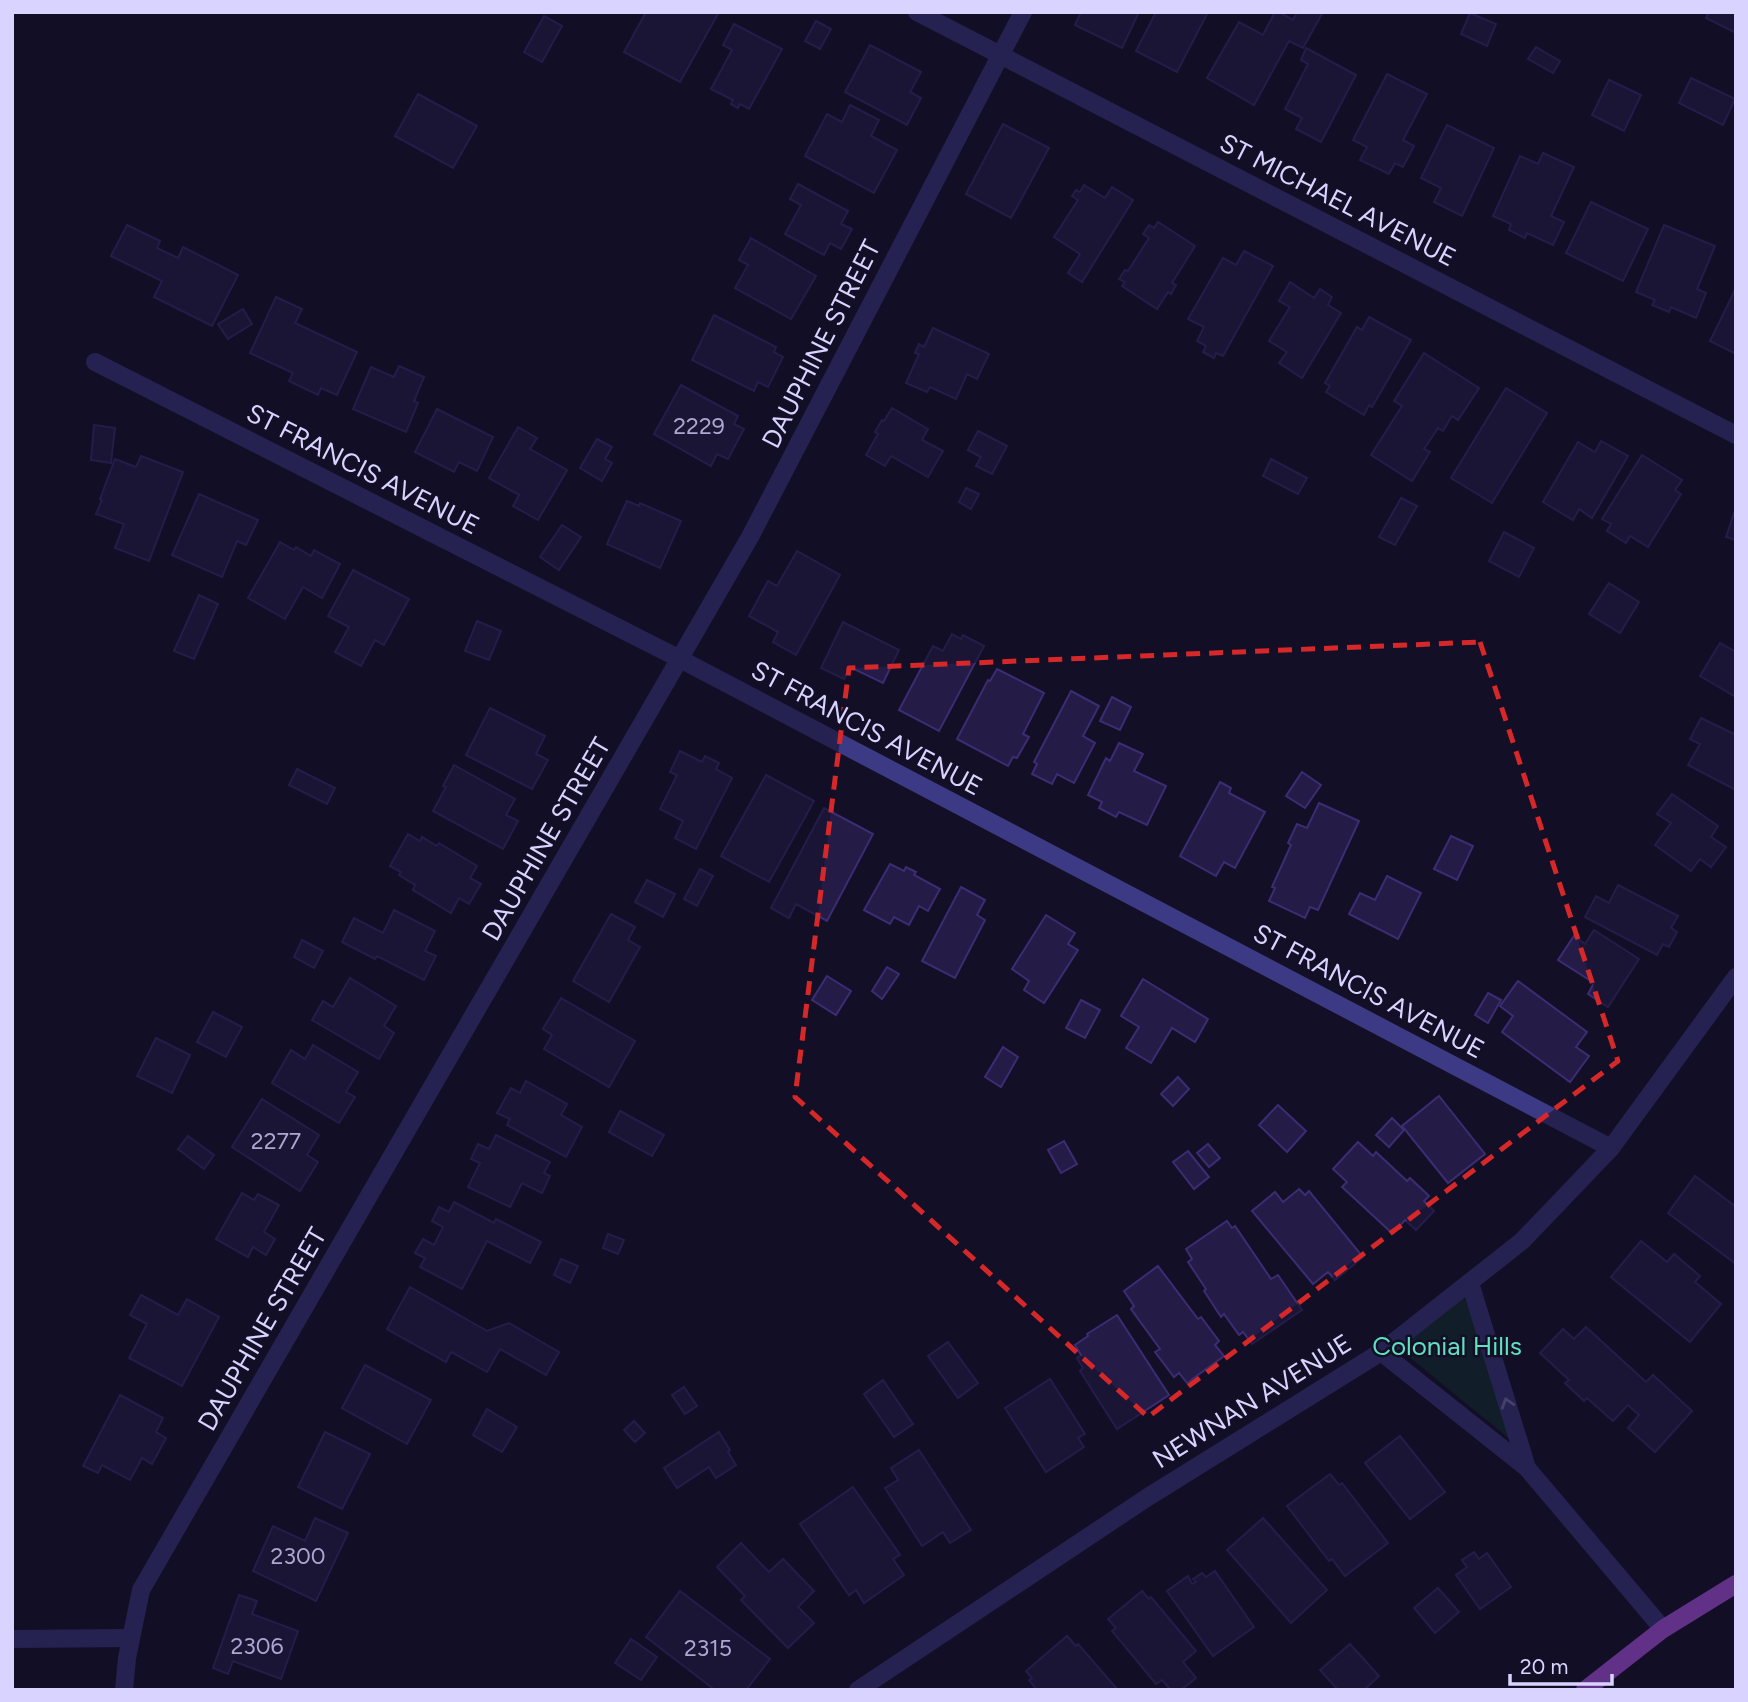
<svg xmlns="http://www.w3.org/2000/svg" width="1748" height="1702" font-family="Figtree,sans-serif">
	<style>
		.green { fill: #12302f }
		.building { fill: #241b47; stroke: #3b2d73; stroke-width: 2 }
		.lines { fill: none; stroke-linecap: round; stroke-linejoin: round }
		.minor { stroke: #3d3a85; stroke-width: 18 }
		.major { stroke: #c25bff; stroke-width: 18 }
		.oneway { stroke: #837fbc }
		.marked { fill: none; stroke: #d62828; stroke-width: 5; stroke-dasharray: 14 9; stroke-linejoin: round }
		.labels { text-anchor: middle; stroke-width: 5; stroke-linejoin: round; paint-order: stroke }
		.number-label { font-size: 23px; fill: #aca6d1 }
		.street-label { font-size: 26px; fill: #d9d4ff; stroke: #130f26 }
		.park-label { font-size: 26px; fill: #5fe0c0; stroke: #130f26 }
	</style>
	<rect width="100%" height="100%" fill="#130f26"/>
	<!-- green -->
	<polygon class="green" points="1461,1289 1521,1448 1392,1343"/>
	<!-- building -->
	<g class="building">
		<polygon points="646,12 719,12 680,82 624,52"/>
		<polygon points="1081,12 1139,12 1122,48 1075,25"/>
		<polygon points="1156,12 1208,12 1177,72 1136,51"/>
		<polygon points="1275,12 1279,12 1293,20 1297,12 1323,12 1303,48 1289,41 1254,105 1207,78 1239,22 1263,35"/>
		<polygon points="1709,12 1736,12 1736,33 1706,18"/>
		<polygon points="1470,13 1496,24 1487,46 1461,34"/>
		<polygon points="544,16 562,26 542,62 524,52"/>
		<polygon points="816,21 831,29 820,49 805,41"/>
		<polygon points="734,24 782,49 749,109 740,104 738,108 731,104 733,100 711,89 732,50 723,45"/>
		<polygon points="870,45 921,72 910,92 921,98 907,125 845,92"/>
		<polygon points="1536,47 1560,61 1553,73 1528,59"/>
		<polygon points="1306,48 1356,75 1321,142 1296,129 1302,118 1285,109 1308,64 1301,60"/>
		<polygon points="1387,74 1427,94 1403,140 1414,146 1403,167 1395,163 1389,174 1360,160 1367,147 1353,140"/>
		<polygon points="1691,78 1735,99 1723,125 1679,103"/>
		<polygon points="1609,80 1641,95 1624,131 1592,115"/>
		<polygon points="418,94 477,126 453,168 395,136"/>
		<polygon points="850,105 879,120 871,136 897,150 874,193 805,156 827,114 842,122"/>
		<polygon points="1003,124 1049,148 1011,218 966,194"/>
		<polygon points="1447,125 1494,148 1462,216 1434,202 1441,188 1421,178"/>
		<polygon points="1543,153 1574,167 1551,216 1564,222 1553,245 1527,233 1525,238 1509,230 1511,224 1493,216 1520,156 1538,164"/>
		<polygon points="798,184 848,211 841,224 852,229 841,249 830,243 824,255 785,234 801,205 790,199"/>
		<polygon points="1084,185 1105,198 1112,187 1133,200 1082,282 1068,273 1080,254 1054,237 1078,200 1072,196 1076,190 1080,192"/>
		<polygon points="1591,202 1648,229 1623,281 1566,253"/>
		<polygon points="1158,222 1195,246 1172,283 1176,285 1171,294 1168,292 1157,309 1122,286 1125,282 1119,279 1125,270 1128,271 1149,238 1143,234 1149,225 1154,228"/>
		<polygon points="127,225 160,241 157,248 178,258 183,247 238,275 212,326 154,297 162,281 111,256"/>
		<polygon points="1664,225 1715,246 1697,289 1706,293 1696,318 1671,307 1669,312 1652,305 1655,300 1636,292"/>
		<polygon points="751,238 816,276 791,319 735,288 748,265 739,260"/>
		<polygon points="1244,251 1273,266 1223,356 1216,353 1214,358 1203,352 1206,346 1197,341 1204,327 1188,319 1223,258 1236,265"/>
		<polygon points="1290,282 1314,298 1320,289 1332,297 1328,305 1341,313 1302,378 1279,363 1287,352 1269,341 1290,307 1279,301"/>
		<polygon points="1736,288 1736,354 1710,341"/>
		<polygon points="276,297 302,309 295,323 357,352 337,395 321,388 318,395 289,381 293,373 250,353"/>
		<polygon points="243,309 252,324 228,339 218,324"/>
		<polygon points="714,315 776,347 774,352 783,357 768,387 758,382 754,391 692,360"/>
		<polygon points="1369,317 1411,340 1372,407 1369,405 1364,415 1326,392 1330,386 1325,383 1357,327 1362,330"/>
		<polygon points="933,328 989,354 977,379 967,374 956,399 930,387 927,392 906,383 919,354 915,353 919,344 924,347"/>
		<polygon points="1424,353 1479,388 1458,420 1452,416 1443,431 1438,428 1424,449 1430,452 1412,481 1371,455 1402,406 1394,401"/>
		<polygon points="399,366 424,377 414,401 418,403 406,432 353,409 371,367 394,377"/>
		<polygon points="681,385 738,416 734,424 744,429 728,459 717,454 711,466 654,434"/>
		<polygon points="1506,388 1547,413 1492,503 1451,478"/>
		<polygon points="892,408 928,429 922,440 943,451 928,477 891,456 885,466 866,455 878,434 875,432 882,420 884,421"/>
		<polygon points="437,409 493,437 477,471 459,462 454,472 415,452"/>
		<polygon points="94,425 115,428 111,463 91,460"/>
		<polygon points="518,427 537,438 530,449 567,470 538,520 513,506 519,495 489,478"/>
		<polygon points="978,431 1007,446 992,474 976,466 981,457 968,450"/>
		<polygon points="597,439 612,447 605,459 612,463 602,481 580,468"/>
		<polygon points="1601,441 1628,456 1592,518 1579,509 1573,520 1543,502 1578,442 1595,452"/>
		<polygon points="1642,455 1682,480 1675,490 1681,494 1648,547 1630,536 1626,543 1607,531 1611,524 1602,519"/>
		<polygon points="141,456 183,472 149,561 115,548 124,524 96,514 102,500 100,499 115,459 136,467"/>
		<polygon points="1271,459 1307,478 1298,494 1263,476"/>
		<polygon points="966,488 979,494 971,509 959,502"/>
		<polygon points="199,494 258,520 246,545 237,541 222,577 172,555"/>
		<polygon points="1401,498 1417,506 1395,545 1379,537"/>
		<polygon points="627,501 639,506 640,503 681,521 660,568 607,544"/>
		<polygon points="1734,513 1736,513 1736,540 1726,537"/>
		<polygon points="562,525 581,537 559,570 540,557"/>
		<polygon points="1504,532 1534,548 1519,577 1489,561"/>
		<polygon points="280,542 294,550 296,547 311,556 314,550 340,564 322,598 303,587 285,619 248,598"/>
		<polygon points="797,551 840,575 796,655 773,642 778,632 749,616 768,581 777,586"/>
		<polygon points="353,570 409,599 384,645 375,640 361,666 335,652 349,627 328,616"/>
		<polygon points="1609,583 1639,602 1620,633 1589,614"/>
		<polygon points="199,595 218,604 194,659 174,651"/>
		<polygon points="477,621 501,631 489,660 465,651"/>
		<polygon points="843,622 899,650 883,683 850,667 844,679 821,668"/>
		<polygon points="952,634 961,639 963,635 984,646 939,731 899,710 933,646 943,651"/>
		<polygon points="1720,643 1736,652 1736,697 1700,676"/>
		<polygon points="997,669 1044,693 1023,734 1029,737 1017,758 1013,757 1008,766 957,739 988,680 990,681"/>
		<polygon points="1071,691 1099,706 1083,736 1095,743 1074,783 1057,774 1052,784 1032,774 1037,764 1034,762"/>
		<polygon points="1112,697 1131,707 1120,730 1100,721"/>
		<polygon points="490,708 545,736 536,754 548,760 532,789 466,755"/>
		<polygon points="1701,718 1736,735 1736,790 1688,765 1700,744 1690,739"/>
		<polygon points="1119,743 1143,754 1134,771 1166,786 1147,825 1119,812 1116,817 1099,808 1102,802 1088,795 1106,758 1110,761"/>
		<polygon points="680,751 702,762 705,756 719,763 716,769 732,778 696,849 675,838 683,821 660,809 677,775 670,772"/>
		<polygon points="454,765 515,799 506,815 518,821 503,849 433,811 446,787 443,786"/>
		<polygon points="297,769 335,788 327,804 289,785"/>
		<polygon points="1302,772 1321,785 1305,808 1286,796"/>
		<polygon points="766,775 814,801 769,882 721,856"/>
		<polygon points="1220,782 1231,788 1229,793 1265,812 1235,868 1224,862 1216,876 1180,856"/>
		<polygon points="1672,794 1718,826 1711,837 1726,847 1711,867 1700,859 1691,871 1655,845 1671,823 1657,814"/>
		<polygon points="1319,803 1359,821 1318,910 1310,907 1305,918 1269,901 1275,888 1272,887 1291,845 1288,843 1297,824 1307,828"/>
		<polygon points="824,808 873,834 827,921 796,904 789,918 771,908"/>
		<polygon points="408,834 420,841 422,837 437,846 439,843 477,866 470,878 481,884 469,904 459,898 451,913 413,890 415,885 399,875 401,872 390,866"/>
		<polygon points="1451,836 1473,846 1457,880 1434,869"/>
		<polygon points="890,864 904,871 906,867 916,872 914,875 940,889 928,911 919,906 909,925 894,917 890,924 864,910"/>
		<polygon points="700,869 713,876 697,906 684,899"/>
		<polygon points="1387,876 1421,893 1398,939 1349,914 1360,893 1375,900"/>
		<polygon points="647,880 675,894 663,917 635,902"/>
		<polygon points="1618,885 1678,916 1671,928 1677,932 1669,947 1663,944 1657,955 1585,917 1596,896 1609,903"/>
		<polygon points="961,887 985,900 977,915 985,920 955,978 922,961"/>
		<polygon points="394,910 435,931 425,951 436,956 424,980 377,956 375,959 342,942 354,918 383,933"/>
		<polygon points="611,914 635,927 628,940 640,947 609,1002 573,981"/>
		<polygon points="1046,915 1075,933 1068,944 1078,950 1044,1003 1024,990 1029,981 1012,969"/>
		<polygon points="1594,930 1639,959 1608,1007 1588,994 1594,983 1558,960 1574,936 1585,944"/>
		<polygon points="302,940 323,951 314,968 294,957"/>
		<polygon points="887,967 899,974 882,999 872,991"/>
		<polygon points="827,976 851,991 836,1015 812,1000"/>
		<polygon points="350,978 396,1006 384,1026 394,1033 379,1059 312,1020 323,1001 333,1007"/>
		<polygon points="1143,979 1208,1019 1195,1042 1172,1028 1151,1063 1126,1048 1139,1027 1121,1016"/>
		<polygon points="1518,981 1587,1032 1576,1047 1589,1056 1570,1082 1502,1032 1513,1016 1500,1006"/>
		<polygon points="1488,993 1501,1000 1488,1023 1475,1015"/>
		<polygon points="561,998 635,1041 609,1087 544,1049 552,1035 543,1029"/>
		<polygon points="1081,1000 1100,1010 1085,1038 1066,1028"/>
		<polygon points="213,1012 242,1027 226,1057 197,1042"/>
		<polygon points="156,1038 190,1055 172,1093 137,1076"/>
		<polygon points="313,1045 358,1072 346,1092 355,1097 339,1123 272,1083 291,1050 305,1059"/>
		<polygon points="1003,1047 1018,1057 1001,1087 985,1077"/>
		<polygon points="1178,1077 1189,1089 1173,1106 1161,1094"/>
		<polygon points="526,1081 567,1104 561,1115 582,1127 566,1157 507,1125 510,1119 497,1113 511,1088 520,1093"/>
		<polygon points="1439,1096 1485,1154 1448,1183 1402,1126"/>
		<polygon points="262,1099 319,1135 307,1155 318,1162 300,1191 232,1147"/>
		<polygon points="1278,1105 1306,1131 1287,1152 1259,1125"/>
		<polygon points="620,1111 664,1135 652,1156 609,1132"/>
		<polygon points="1392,1118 1404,1130 1389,1147 1376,1135"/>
		<polygon points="496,1135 550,1162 544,1173 550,1176 542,1193 522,1183 510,1207 468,1187 480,1163 471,1159 478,1144 489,1149"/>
		<polygon points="188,1136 214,1155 204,1169 178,1149"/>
		<polygon points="1064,1141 1077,1164 1061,1173 1048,1150"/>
		<polygon points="1358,1142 1373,1156 1376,1152 1407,1181 1410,1178 1429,1196 1424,1201 1434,1211 1416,1230 1405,1220 1393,1234 1342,1187 1347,1182 1333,1169"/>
		<polygon points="1208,1144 1220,1158 1209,1167 1197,1153"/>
		<polygon points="1188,1151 1209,1177 1194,1189 1173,1162"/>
		<polygon points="1695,1176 1736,1207 1736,1264 1668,1213"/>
		<polygon points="1299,1189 1305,1195 1309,1191 1363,1257 1335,1280 1328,1272 1313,1284 1252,1211 1275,1192 1283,1202"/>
		<polygon points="242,1193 254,1200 258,1194 279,1205 264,1232 275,1239 266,1255 253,1247 248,1257 216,1239"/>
		<polygon points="454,1202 494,1223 496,1219 541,1242 530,1263 487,1241 462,1289 420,1267 425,1258 415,1253 423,1239 434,1245 443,1227 432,1221 439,1207 449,1212"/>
		<polygon points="1227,1221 1232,1228 1235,1226 1271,1279 1278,1275 1302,1310 1252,1344 1243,1332 1239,1335 1224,1314 1221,1317 1204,1291 1206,1289 1188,1262 1192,1259 1186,1249"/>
		<polygon points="608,1234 624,1240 618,1254 603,1248"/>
		<polygon points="1641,1241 1667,1262 1674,1254 1700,1276 1695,1282 1721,1304 1690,1342 1611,1277"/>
		<polygon points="561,1259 578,1266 570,1283 554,1275"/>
		<polygon points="1158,1266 1198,1319 1201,1317 1219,1341 1215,1345 1224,1356 1187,1383 1179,1373 1174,1377 1155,1352 1160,1349 1131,1309 1134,1306 1124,1291"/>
		<polygon points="410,1287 487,1331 509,1323 559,1352 546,1375 500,1349 487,1372 451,1352 446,1362 387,1329"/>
		<polygon points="141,1295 178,1315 187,1299 219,1317 182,1386 129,1358 147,1324 130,1315"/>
		<polygon points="1117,1315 1169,1395 1117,1429 1080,1371 1083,1368 1077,1358 1081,1355 1075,1345 1088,1336 1087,1334"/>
		<polygon points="1586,1327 1646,1382 1653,1375 1692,1411 1655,1452 1628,1428 1639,1415 1628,1405 1613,1421 1587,1398 1584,1401 1565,1383 1569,1380 1540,1353 1563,1329 1574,1339"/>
		<polygon points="948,1342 978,1383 958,1398 928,1356"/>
		<polygon points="365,1365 431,1400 407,1444 342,1408"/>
		<polygon points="1050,1379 1085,1434 1078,1438 1084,1447 1046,1472 1005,1408"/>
		<polygon points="883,1380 913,1424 894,1437 864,1394"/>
		<polygon points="684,1387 697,1406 685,1414 672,1395"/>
		<polygon points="120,1395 163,1418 156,1432 166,1438 152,1464 142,1458 130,1480 102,1465 98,1473 83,1466"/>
		<polygon points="487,1409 517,1427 502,1452 473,1435"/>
		<polygon points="634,1421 645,1433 635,1442 624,1430"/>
		<polygon points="325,1432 370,1454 342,1509 298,1487"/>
		<polygon points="719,1432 730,1450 728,1452 736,1465 716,1478 709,1467 677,1488 664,1468"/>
		<polygon points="1400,1436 1445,1492 1410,1519 1365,1463"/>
		<polygon points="919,1450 971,1530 950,1543 943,1532 922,1546 885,1488 898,1480 891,1468"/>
		<polygon points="1330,1474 1339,1485 1342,1483 1388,1543 1345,1576 1332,1559 1329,1561 1287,1506"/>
		<polygon points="853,1487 900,1555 893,1559 904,1575 864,1603 856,1590 849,1595 800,1524"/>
		<polygon points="315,1518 348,1533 316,1601 253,1571 273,1526 305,1541"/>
		<polygon points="1263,1518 1327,1590 1291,1623 1227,1550"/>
		<polygon points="741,1543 769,1572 783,1559 814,1591 798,1607 814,1623 788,1648 741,1600 745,1596 717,1567"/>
		<polygon points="1474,1552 1479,1559 1487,1553 1511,1587 1480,1609 1456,1575 1467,1567 1462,1560"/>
		<polygon points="1215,1571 1254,1627 1213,1656 1167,1591 1188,1576 1192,1584 1196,1582 1193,1579 1202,1573 1206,1577"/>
		<polygon points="1438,1588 1459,1612 1435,1633 1414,1608"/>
		<polygon points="680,1591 770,1659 746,1690 715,1690 646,1637"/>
		<polygon points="1142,1591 1149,1599 1151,1597 1196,1651 1183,1662 1196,1678 1181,1690 1171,1690 1162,1680 1156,1684 1112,1631 1116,1628 1108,1619"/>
		<polygon points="239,1595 257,1601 252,1614 298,1631 281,1679 233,1661 228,1674 213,1668"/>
		<polygon points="1067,1636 1076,1646 1078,1644 1118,1690 1037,1690 1029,1680 1032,1678 1026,1671"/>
		<polygon points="631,1639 657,1657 641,1680 615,1663"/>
		<polygon points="1350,1644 1379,1676 1364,1690 1338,1690 1320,1670"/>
	</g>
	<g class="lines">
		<!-- minor -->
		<g class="minor">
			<polyline points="917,12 1736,435"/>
			<polyline points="95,362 680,659 1611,1148"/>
			<polyline points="1470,1283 1527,1468"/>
			<polyline points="1381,1352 1527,1468 1663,1629"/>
			<polyline points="12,1639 130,1638"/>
			<polyline points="124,1690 127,1658 141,1590 750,537 1023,12"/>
			<polyline points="858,1690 1148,1497 1381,1352 1522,1241 1611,1148 1736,977"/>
		</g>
		<!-- major -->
		<polyline class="major" points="1585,1690 1663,1629 1736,1584"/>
	</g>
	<!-- one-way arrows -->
	<defs><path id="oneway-chevron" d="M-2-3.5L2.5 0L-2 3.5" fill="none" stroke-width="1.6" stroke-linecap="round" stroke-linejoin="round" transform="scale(1.75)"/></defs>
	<use class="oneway" href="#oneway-chevron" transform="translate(1507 1403) rotate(-107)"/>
	<!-- marked area -->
	<path d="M0 0H1748V1702H0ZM1480 642 1618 1061 1148 1417 795 1097 849 668Z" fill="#130f26" fill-opacity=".55" fill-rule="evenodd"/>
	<path class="marked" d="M1480 642 1618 1061 1148 1417 795 1097 849 668Z"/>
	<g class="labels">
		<!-- number labels -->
		<g class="number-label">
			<text x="699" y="434">2229</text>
			<text x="276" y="1149">2277</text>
			<text x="298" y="1564">2300</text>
			<text x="257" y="1654">2306</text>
			<text x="708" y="1656">2315</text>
		</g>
		<!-- street labels -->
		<g class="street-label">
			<text transform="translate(1338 200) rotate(27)" y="9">ST MICHAEL AVENUE</text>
			<text transform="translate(821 344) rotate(-63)" y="9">DAUPHINE STREET</text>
			<text transform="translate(363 469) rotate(27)" y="9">ST FRANCIS AVENUE</text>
			<text transform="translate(867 728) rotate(28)" y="9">ST FRANCIS AVENUE</text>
			<text transform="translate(546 839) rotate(-60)" y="9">DAUPHINE STREET</text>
			<text transform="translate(1369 991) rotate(28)" y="9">ST FRANCIS AVENUE</text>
			<text transform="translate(262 1329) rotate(-60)" y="9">DAUPHINE STREET</text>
			<text transform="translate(1252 1401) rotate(-32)" y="9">NEWNAN AVENUE</text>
		</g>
		<!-- park labels -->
		<g class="park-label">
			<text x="1447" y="1355">Colonial Hills</text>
		</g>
	</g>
	<!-- border -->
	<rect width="1748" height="1702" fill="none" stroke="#d9d4ff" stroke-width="28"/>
	<!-- scale -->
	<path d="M1510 1674v10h102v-10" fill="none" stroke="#d9d4ff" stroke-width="3.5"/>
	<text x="1520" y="1674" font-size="21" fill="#d9d4ff" stroke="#130f26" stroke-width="5" paint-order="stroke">20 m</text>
</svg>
